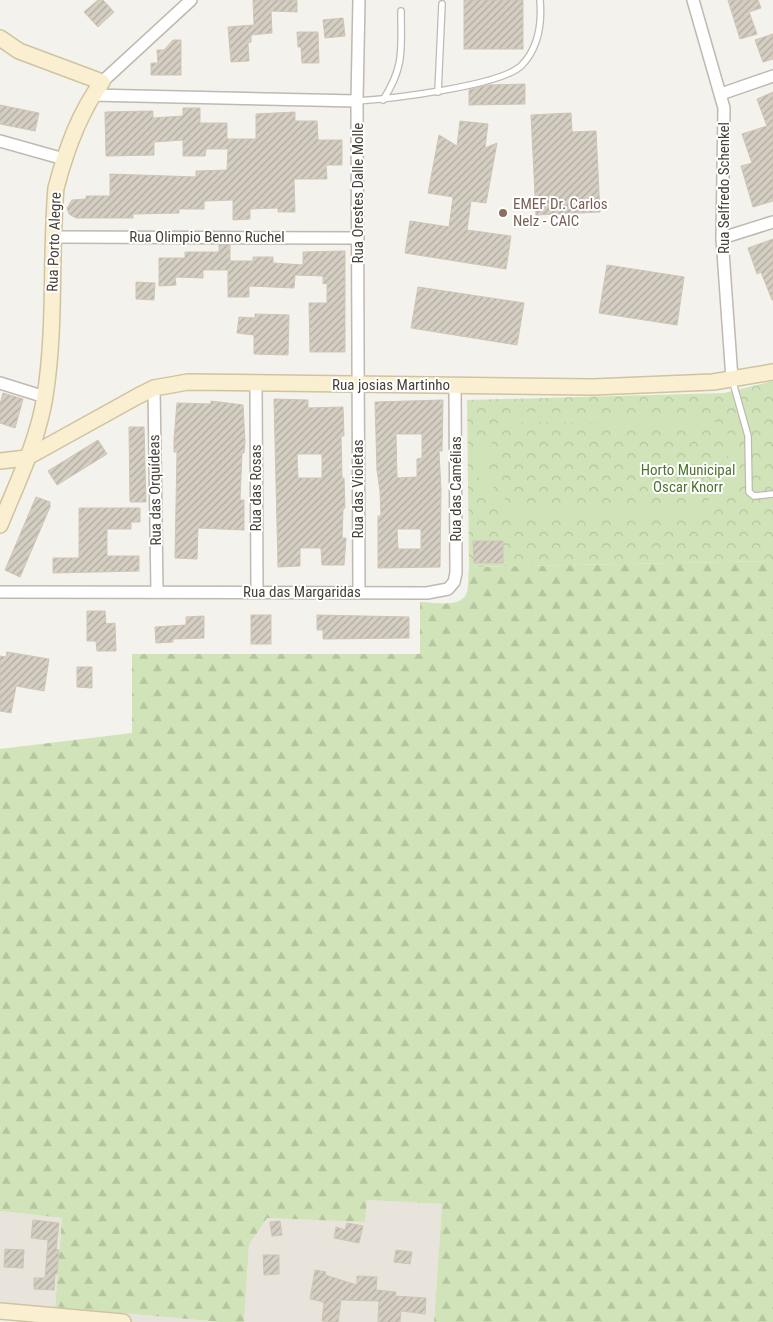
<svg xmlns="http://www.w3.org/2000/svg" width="773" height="1322" font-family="'Roboto Condensed',sans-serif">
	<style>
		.residential { fill: #e8e4db }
		.forest { fill: url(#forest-firs) }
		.park { fill: url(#park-crowns) }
		.pitch { fill: #d1e4b9; fill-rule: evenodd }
		.building { fill: url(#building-hatch); stroke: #cfc5b6; fill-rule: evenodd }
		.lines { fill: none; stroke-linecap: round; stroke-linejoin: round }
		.lane-casing { stroke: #bfb9af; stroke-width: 8 }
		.street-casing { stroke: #bfb9af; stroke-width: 14 }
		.secondary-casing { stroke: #cfc3a0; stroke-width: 18 }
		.lane { stroke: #fff; stroke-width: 5.5 }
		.street { stroke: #fff; stroke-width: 11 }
		.secondary { stroke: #faefd1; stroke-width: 15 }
		.education-dot { fill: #8d6e63; stroke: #fff; stroke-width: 2 }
		.labels { text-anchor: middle; stroke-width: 4; stroke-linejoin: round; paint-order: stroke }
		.street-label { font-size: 15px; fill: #48433a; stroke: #fff }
		.education-label { font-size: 15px; fill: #785e54; stroke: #fff; text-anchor: start }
		.park-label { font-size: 15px; fill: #4c7532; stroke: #fff }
	</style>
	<defs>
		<pattern id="forest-firs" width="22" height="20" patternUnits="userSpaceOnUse" patternTransform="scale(1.25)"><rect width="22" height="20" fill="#d1e4b9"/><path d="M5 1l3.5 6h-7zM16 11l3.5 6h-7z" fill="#b5c5a0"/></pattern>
		<pattern id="park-crowns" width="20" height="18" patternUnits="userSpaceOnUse" patternTransform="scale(1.25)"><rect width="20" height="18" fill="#d1e4b9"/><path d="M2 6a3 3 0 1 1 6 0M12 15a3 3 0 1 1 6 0" fill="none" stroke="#b5c5a0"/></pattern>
		<pattern id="building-hatch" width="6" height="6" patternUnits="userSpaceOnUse" patternTransform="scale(1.25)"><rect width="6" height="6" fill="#d5cec2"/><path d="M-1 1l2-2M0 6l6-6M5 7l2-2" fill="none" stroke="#afa99f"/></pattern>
	</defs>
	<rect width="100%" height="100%" fill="#f4f2ec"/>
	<!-- residential -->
	<g class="residential">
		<polygon points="367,1200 442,1204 434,1322 244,1322 249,1245 267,1218 365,1222"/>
		<polygon points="0,1211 62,1218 55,1307 220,1322 26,1322 0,1320"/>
	</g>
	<!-- forest -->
	<path class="forest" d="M773 561V1322H434L442 1204 367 1200 365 1222 267 1218 249 1245 244 1322H220L55 1307 62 1218 0 1211V749L132 733V654H420V602C433 602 462 609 467 592 469 584 468 575 469 567Z"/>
	<!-- park -->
	<polygon class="park" points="773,381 773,561 469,567 467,400 724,393"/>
	<!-- pitch -->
	<path class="pitch" d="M525 412 702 415C755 437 750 503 694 516L516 515C459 494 465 422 525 412ZM526 422 699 425C742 442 738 496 693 506H518C472 489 477 429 526 422Z"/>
	<!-- building -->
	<g class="building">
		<polygon points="98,0 103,0 114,12 98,27 84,12"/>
		<polygon points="253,0 297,0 297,12 271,11 272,33 251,35 251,42 248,43 249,61 231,62 228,27 254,25"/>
		<rect x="464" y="0" width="59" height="49"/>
		<polygon points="728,0 758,0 761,8 749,12 757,34 740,39"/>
		<polygon points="343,18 345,36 325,38 323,20"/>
		<polygon points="297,32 318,32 319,63 302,63 301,47 298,47"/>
		<polygon points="773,34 773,59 763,62 755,40"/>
		<polygon points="173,40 181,40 181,75 151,75 151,63 158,63 157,50 164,50"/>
		<polygon points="525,84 525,104 469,105 469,90 488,85"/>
		<polygon points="773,92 773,201 753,207 741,166 752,163 742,134 767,126 757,99"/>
		<polygon points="0,105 39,113 35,131 0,124"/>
		<polygon points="183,108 200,108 200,123 227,123 227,139 256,139 256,114 295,112 295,121 317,121 318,140 342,140 342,165 326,165 327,179 294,179 295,212 278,212 278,208 250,209 250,219 233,220 233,200 204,201 204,209 179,209 179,213 133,214 133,218 76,218 69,214 67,208 72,200 86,199 86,196 110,196 110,174 196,177 196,171 227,170 228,149 206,149 205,156 183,156 183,140 154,142 154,155 106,156 105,112 153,111 153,118 183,116"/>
		<polygon points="571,113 572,132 596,131 600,212 536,215 531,115"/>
		<polygon points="460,121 488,124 485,148 497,143 486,203 471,201 467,230 511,236 506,269 405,253 410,221 449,227 453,197 428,193 439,135 457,146"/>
		<polygon points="773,239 773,300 772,300 761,272 757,274 748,248"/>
		<polygon points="219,245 230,245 230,261 253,261 253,257 273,257 273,263 303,265 303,252 345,251 345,352 310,352 309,303 327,303 327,283 323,284 323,276 295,275 294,288 249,286 249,297 228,297 228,270 203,270 203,278 175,277 176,285 159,286 159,258 185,258 185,252 219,252"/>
		<polygon points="607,265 684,277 677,325 599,313"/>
		<polygon points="136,282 155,283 154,300 136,299"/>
		<polygon points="418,287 524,303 517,345 411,328"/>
		<polygon points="255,314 289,315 288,355 254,354 254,335 237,333 239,317 255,318"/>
		<polygon points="3,393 23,399 15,428 0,423 0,404"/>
		<path d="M274 399 308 400V408L343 407 344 436H341L342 478H344L345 508 343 509 342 538H346L344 565H322L321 548H300V566L278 567ZM297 454H322V478H298Z"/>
		<path d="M443 400 442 451H439L441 490 440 567 378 568V516H381L380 491 377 470 375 402ZM396 434H422V458L417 459V477L397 478ZM397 529H421V549H398Z"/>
		<polygon points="211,401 243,405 245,442 244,453 242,453 240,500 244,500 244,530 198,528 197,559 175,558 177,452 174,452 174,439 177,403 211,404"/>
		<polygon points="129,427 144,427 146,502 130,502"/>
		<polygon points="98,440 107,454 57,485 48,471"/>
		<polygon points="36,497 50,502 50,507 20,577 5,570"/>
		<polygon points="79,508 140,508 140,522 131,522 131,529 107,529 107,556 139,556 139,571 53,573 53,558 79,558"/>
		<polygon points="473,541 503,541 503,563 474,563"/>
		<polygon points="87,611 105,611 106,624 115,623 116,651 97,651 96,641 87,641"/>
		<rect x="251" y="615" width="20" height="29"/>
		<polygon points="317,615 409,617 409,638 323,639 323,630 317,630"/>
		<polygon points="204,616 204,638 173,639 173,642 156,643 155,627 186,625 186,617"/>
		<polygon points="7,652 49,659 44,691 16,686 11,713 0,711 0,656 6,657"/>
		<polygon points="77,667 92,667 92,688 77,687"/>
		<polygon points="33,1220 59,1223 56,1249 59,1250 57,1274 55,1274 54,1290 34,1289 34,1278 45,1278 48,1240 31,1238"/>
		<polygon points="280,1221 282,1235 272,1236 270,1222"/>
		<polygon points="347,1223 363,1226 359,1243 334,1238 336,1227 345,1230"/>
		<polygon points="5,1249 24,1250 23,1268 4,1267"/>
		<polygon points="396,1250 412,1252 410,1264 394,1262"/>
		<polygon points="263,1255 279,1255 279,1274 264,1275"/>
		<polygon points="315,1270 326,1272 325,1275 357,1285 357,1276 377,1277 376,1290 396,1292 395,1296 426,1298 425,1314 401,1311 400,1322 378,1322 379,1301 341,1300 338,1322 322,1321 324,1302 310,1299"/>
	</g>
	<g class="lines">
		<!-- lane casing -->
		<g class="lane-casing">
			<g id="lane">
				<polyline points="438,92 442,4"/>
				<path d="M383 100C405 66 401 49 401 11"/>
				<path d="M357 101C389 99 502 86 522 65 538 48 542 23 540 0"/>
				<polyline points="732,379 748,436 749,492 754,496 773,494"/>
			</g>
		</g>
		<!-- street casing -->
		<g class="street-casing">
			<g id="street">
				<polyline points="693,0 724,108 722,238 732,379"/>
				<polyline points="102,82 191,0"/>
				<polyline points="721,94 773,76"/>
				<polyline points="92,95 357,101"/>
				<polyline points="0,141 64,159"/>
				<polyline points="55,237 358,238"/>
				<polyline points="722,238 773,222"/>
				<polyline points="0,383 45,397"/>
				<polyline points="256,384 257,592"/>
				<polyline points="154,388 157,592"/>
				<polyline points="0,592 427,593 448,589 454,582 456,573 455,386"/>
				<polyline points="359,592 357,101 359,0"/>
			</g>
		</g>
		<!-- secondary casing -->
		<g class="secondary-casing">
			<g id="secondary">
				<path d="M0 38 19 51 102 82C79 113 66 150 56 188 50 257 56 327 45 396 38 441 17 483 0 525"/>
				<polyline points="0,461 26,458 138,396 154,388 188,382 593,387 713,382 773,372"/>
				<polyline points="0,1311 123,1322"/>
			</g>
		</g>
		<!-- lane -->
		<use href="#lane" class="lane"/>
		<!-- street -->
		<use href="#street" class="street"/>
		<!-- secondary -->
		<use href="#secondary" class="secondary"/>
	</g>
	<!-- markers -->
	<circle class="education-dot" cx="503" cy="213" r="5"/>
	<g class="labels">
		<!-- street labels -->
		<g class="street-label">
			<text transform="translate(724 188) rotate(-90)" y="5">Rua Selfredo Schenkel</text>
			<text transform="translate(358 193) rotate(-90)" y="5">Rua Orestes Dalle Molle</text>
			<text x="207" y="242">Rua Olimpio Benno Ruchel</text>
			<text transform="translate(54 242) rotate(-88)" y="5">Rua Porto Alegre</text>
			<text x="391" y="390">Rua josias Martinho</text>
			<text transform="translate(256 488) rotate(-90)" y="5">Rua das Rosas</text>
			<text transform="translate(358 489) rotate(-90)" y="5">Rua das Violetas</text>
			<text transform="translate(456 489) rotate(-90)" y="5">Rua das Camélias</text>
			<text transform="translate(155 490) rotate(-91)" y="5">Rua das Orquídeas</text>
			<text x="302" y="597">Rua das Margaridas</text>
		</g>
		<!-- education labels -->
		<g class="education-label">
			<text x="513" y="209">EMEF Dr. Carlos<tspan x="513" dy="17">Nelz - CAIC</tspan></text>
		</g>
		<!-- park labels -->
		<g class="park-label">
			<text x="688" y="475">Horto Municipal<tspan x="688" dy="17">Oscar Knorr</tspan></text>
		</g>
	</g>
</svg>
